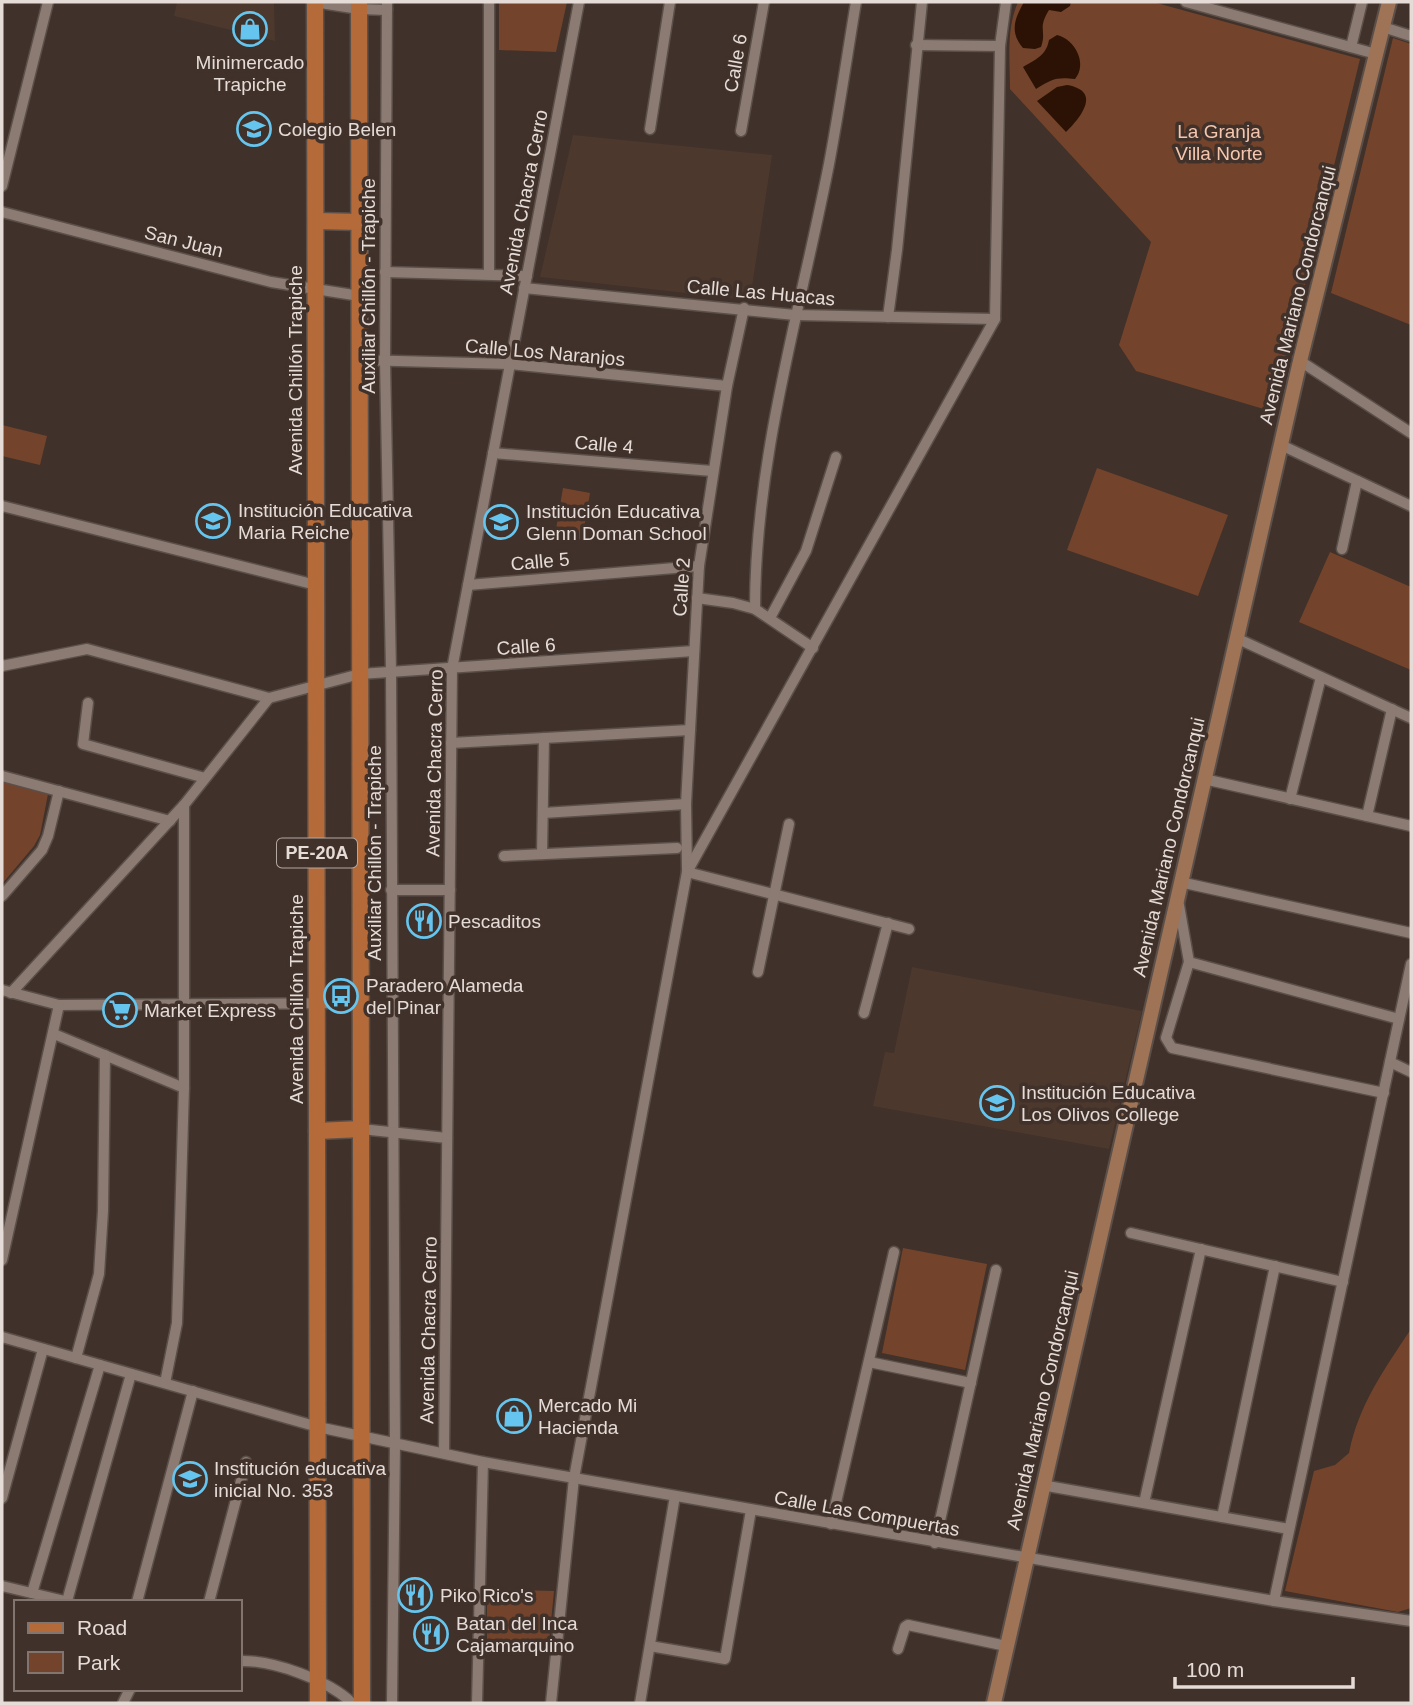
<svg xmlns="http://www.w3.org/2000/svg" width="1413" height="1705" font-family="Helvetica,sans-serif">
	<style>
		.built { fill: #4c382d }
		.green { fill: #73442b }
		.water { fill: #2c1204 }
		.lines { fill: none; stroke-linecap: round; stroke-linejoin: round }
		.street-casing { stroke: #5b4f49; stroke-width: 13 }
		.secondary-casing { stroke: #5b4f49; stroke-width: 18 }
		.primary-casing { stroke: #5b4f49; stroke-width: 19 }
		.street { stroke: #8b7b72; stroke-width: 10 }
		.secondary { stroke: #9f7356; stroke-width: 14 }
		.primary { stroke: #b46b39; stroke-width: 16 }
		.labels { text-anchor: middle; stroke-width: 7; stroke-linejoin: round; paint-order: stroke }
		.shield { fill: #40312a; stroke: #b4a8a3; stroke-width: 2 }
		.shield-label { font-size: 18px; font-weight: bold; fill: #e5dbd7 }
		.poi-label { font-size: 19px; fill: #e5dbd7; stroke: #40312a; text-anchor: start }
		.street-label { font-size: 19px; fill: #e5dbd7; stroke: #40312a }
		.park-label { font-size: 19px; fill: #f4c6ae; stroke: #40312a }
	</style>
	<rect width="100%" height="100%" fill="#40312a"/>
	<!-- built -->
	<g class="built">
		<polygon points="177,2 274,2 275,41 174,16"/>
		<polygon points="573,135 772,155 750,300 540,277"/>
		<polygon points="912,967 1142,1011 1109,1149 873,1106 885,1052 894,1053"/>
	</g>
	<!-- green -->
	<g class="green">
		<polygon points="499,2 567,2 556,52 499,50"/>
		<path d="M1018 2H1153L1360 59 1274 412 1136 371 1119 345 1151 242 1010 89C1010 60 1006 29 1018 2Z"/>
		<polygon points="1393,38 1411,44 1411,325 1331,293"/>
		<polygon points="2,425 47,436 40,465 2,456"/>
		<polygon points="1097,468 1228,515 1198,596 1067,550"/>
		<polygon points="563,488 590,493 582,540 555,535"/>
		<polygon points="1330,552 1411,587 1411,670 1299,622"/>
		<polygon points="2,782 48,794 40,835 34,846 2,884"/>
		<polygon points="903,1248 987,1264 965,1370 882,1353"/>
		<path d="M1411 1329V1608L1398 1612 1285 1591 1314 1471 1335 1465 1349 1453C1359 1404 1384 1370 1411 1329Z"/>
		<polygon points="487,1589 554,1591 549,1642 487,1639"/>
	</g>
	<!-- water -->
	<g class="water">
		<path d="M1024 2H1071L1070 6 1061 12 1049 10C1037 29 1047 31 1041 47L1035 49 1023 48C1009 32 1015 18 1024 2Z"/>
		<path d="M1057 35C1075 39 1088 64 1075 79 1056 77 1052 79 1036 89L1023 67C1036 59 1046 56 1049 40Z"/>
		<path d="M1067 85C1102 91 1081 117 1066 132L1037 101 1057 87Z"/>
	</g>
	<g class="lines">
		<!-- street casing -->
		<g class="street-casing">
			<g id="street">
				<polyline points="314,2 359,9 387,10"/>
				<polyline points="387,2 385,361 391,671 395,1444 392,1703"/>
				<polyline points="1186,2 1376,54"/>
				<polyline points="1383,27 1411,36"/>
				<polyline points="916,45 1000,46"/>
				<polyline points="1351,47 1362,2"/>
				<polyline points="650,129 670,2"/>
				<polyline points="741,131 764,2"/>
				<polyline points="2,186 48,2"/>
				<polyline points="2,212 271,282 360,296"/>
				<polyline points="385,272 527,276"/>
				<polyline points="489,273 489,2"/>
				<polyline points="524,288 795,315 995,319"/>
				<polyline points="888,317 897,250 922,2"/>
				<polyline points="360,360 510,364 727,386"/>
				<polyline points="1300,361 1411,433"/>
				<polyline points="1281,445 1411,506"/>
				<polyline points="493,453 712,471"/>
				<polyline points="2,506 316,585"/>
				<polyline points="1342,549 1357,481"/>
				<polyline points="468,585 699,566"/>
				<polyline points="697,598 733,603 755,609 813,648"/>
				<path d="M755 609C755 458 800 312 829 164 839 111 847 56 856 2"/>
				<polyline points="770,618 806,551 836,457"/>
				<polyline points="1236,638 1411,718"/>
				<polyline points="2,666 87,649 269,698 360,674 694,651"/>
				<polyline points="88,703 83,744 205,778"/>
				<polyline points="451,743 690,730"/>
				<polyline points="2,776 170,821"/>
				<polyline points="1204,779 1411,826"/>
				<polyline points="1290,799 1321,677"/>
				<polyline points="543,813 686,804"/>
				<polyline points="1367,816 1392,709"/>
				<polyline points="542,854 544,738"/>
				<polyline points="504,856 677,848"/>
				<polyline points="687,870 686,804 699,566 727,386 744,308"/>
				<polyline points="687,872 909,929"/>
				<polyline points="1180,882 1411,933"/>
				<polyline points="391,890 450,890"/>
				<polyline points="2,896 42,850 48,836 59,791"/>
				<polyline points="1179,905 1189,962 1399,1019"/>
				<polyline points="1189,962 1166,1038 1172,1048 1384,1093"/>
				<polyline points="758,972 789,824"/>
				<polyline points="2,990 59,1005 361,1003"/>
				<polyline points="11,993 184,805 269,698"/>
				<polyline points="864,1013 888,923"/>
				<polyline points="54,1034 184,1088"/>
				<polyline points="1390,1062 1411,1072"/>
				<polyline points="361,1129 447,1138"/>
				<polyline points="1131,1233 1343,1282"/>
				<polyline points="2,1260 59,1005"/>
				<polyline points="2,1337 318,1427 483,1462 1274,1601 1411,1621"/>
				<polyline points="76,1358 99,1274 103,1211 105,1055"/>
				<polyline points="869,1362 971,1383"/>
				<polyline points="165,1383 177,1323 184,1088 184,805"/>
				<polyline points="444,1453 452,669 579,2"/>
				<polyline points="1042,1485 1289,1529"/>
				<polyline points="2,1498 43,1349"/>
				<polyline points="1144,1503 1201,1249"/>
				<polyline points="1222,1517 1275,1266"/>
				<polyline points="831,1524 894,1252"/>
				<polyline points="935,1543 996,1270"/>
				<polyline points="2,1586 69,1602"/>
				<polyline points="32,1593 100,1365"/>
				<polyline points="67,1601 131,1374"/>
				<polyline points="1274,1601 1411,964"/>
				<polyline points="137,1602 193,1391"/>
				<polyline points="209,1602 246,1462"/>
				<polyline points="650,1646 725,1659 751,1510"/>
				<polyline points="898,1649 905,1627 908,1625 1006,1646"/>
				<path d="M240 1661C273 1660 328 1680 352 1703"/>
				<polyline points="123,1703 130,1689"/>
				<polyline points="477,1703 483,1462"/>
				<polyline points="551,1703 574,1478 687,872 995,319 1000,46 1006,2"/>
				<polyline points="640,1703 675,1496"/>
			</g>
		</g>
		<!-- secondary casing -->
		<g class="secondary-casing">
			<polyline id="secondary" points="994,1703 1300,361 1389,2"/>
		</g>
		<!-- primary casing -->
		<g class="primary-casing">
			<g id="primary">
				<polyline points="315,2 318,1703"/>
				<polyline points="359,2 362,1703"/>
				<polyline points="316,221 360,222"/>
				<polyline points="317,1131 361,1129"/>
			</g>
		</g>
		<!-- street -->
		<use href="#street" class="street"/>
		<!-- secondary -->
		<use href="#secondary" class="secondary"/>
		<!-- primary -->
		<use href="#primary" class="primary"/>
	</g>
	<!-- icons -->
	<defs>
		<g id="shop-ring" transform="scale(1.75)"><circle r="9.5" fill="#40312a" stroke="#65c5ee" stroke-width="1.5"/><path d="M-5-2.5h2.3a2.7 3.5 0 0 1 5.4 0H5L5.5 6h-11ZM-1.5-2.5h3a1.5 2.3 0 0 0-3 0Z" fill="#65c5ee"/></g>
		<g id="school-ring" transform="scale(1.75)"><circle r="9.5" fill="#40312a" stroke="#65c5ee" stroke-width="1.5"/><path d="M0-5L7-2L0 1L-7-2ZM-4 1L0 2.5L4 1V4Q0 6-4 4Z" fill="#65c5ee"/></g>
		<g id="restaurant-ring" transform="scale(1.75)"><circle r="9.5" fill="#40312a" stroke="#65c5ee" stroke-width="1.5"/><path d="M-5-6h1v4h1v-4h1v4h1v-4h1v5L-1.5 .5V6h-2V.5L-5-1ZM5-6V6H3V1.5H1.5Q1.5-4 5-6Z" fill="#65c5ee"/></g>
		<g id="bus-ring" transform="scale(1.75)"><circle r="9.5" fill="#40312a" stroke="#65c5ee" stroke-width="1.5"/><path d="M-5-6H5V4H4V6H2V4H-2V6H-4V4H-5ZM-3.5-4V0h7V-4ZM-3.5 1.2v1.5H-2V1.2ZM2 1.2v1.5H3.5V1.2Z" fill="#65c5ee"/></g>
		<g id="supermarket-ring" transform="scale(1.75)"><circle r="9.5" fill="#40312a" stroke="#65c5ee" stroke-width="1.5"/><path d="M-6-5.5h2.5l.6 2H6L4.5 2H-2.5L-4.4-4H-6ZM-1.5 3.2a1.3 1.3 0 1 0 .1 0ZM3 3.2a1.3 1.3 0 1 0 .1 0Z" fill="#65c5ee"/></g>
	</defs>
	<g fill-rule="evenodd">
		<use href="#shop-ring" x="250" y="29"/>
		<use href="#school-ring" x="254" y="129"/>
		<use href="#school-ring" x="213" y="521"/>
		<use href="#school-ring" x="501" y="522"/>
		<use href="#restaurant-ring" x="424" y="921"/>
		<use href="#bus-ring" x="341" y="996"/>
		<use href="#supermarket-ring" x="120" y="1010"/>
		<use href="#school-ring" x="997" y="1103"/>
		<use href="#shop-ring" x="514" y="1416"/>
		<use href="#school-ring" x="190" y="1479"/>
		<use href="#restaurant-ring" x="415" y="1595"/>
		<use href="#restaurant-ring" x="431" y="1634"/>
	</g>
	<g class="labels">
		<!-- shield labels -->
		<rect class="shield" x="277" y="838.5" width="80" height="29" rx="5"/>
		<g class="shield-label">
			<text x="317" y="859">PE-20A</text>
		</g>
		<!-- poi labels -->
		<g class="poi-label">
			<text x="250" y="69" text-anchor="middle">Minimercado<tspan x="250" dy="22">Trapiche</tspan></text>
			<text x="278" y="136">Colegio Belen</text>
			<text x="238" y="517">Institución Educativa<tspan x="238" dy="22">Maria Reiche</tspan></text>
			<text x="526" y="518">Institución Educativa<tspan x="526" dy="22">Glenn Doman School</tspan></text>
			<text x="448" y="928">Pescaditos</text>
			<text x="366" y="992">Paradero Alameda<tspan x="366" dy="22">del Pinar</tspan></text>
			<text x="144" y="1017">Market Express</text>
			<text x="1021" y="1099">Institución Educativa<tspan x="1021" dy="22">Los Olivos College</tspan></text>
			<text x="538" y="1412">Mercado Mi<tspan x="538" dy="22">Hacienda</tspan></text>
			<text x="214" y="1475">Institución educativa<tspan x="214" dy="22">inicial No. 353</tspan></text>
			<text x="440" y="1602">Piko Rico's</text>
			<text x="456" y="1630">Batan del Inca<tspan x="456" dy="22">Cajamarquino</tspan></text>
		</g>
		<!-- street labels -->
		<g class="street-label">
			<text transform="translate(735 63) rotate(-80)" y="7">Calle 6</text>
			<text transform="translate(523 202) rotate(-79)" y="7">Avenida Chacra Cerro</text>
			<text transform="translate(184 241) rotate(14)" y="7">San Juan</text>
			<text transform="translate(368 286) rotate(-90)" y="7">Auxiliar Chillón - Trapiche</text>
			<text transform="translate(761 292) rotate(5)" y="7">Calle Las Huacas</text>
			<text transform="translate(1297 295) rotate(-76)" y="7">Avenida Mariano Condorcanqui</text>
			<text transform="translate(545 352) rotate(5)" y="7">Calle Los Naranjos</text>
			<text transform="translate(295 370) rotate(-90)" y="7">Avenida Chillón Trapiche</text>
			<text transform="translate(604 444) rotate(5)" y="7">Calle 4</text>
			<text transform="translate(540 561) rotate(-5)" y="7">Calle 5</text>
			<text transform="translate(681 587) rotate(-86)" y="7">Calle 2</text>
			<text transform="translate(526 646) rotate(-4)" y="7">Calle 6</text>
			<text transform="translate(434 763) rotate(-89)" y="7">Avenida Chacra Cerro</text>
			<text transform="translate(1168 847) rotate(-77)" y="7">Avenida Mariano Condorcanqui</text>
			<text transform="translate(374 853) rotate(-90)" y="7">Auxiliar Chillón - Trapiche</text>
			<text transform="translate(296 999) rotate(-90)" y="7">Avenida Chillón Trapiche</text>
			<text transform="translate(428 1330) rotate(-89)" y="7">Avenida Chacra Cerro</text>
			<text transform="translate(1042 1400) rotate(-77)" y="7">Avenida Mariano Condorcanqui</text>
			<text transform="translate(867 1513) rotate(10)" y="7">Calle Las Compuertas</text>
		</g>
		<!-- park labels -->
		<g class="park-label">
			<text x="1219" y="138">La Granja<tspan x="1219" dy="22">Villa Norte</tspan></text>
		</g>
	</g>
	<!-- border -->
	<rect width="1413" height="1705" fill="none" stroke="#e5dbd7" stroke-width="7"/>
	<!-- legend -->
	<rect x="14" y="1600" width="228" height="91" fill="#40312a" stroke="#82756f" stroke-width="2"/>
	<rect x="28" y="1623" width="35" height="10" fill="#b46b39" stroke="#82756f" stroke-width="2"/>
	<text x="77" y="1635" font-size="21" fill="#e5dbd7">Road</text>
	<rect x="28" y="1652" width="35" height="21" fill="#73442b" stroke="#82756f" stroke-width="2"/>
	<text x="77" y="1670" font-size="21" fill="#e5dbd7">Park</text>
	<!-- scale -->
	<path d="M1175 1677v10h178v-10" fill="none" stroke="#e5dbd7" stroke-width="3.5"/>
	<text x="1186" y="1677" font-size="21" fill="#e5dbd7" stroke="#40312a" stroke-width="5" paint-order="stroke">100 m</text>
</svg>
